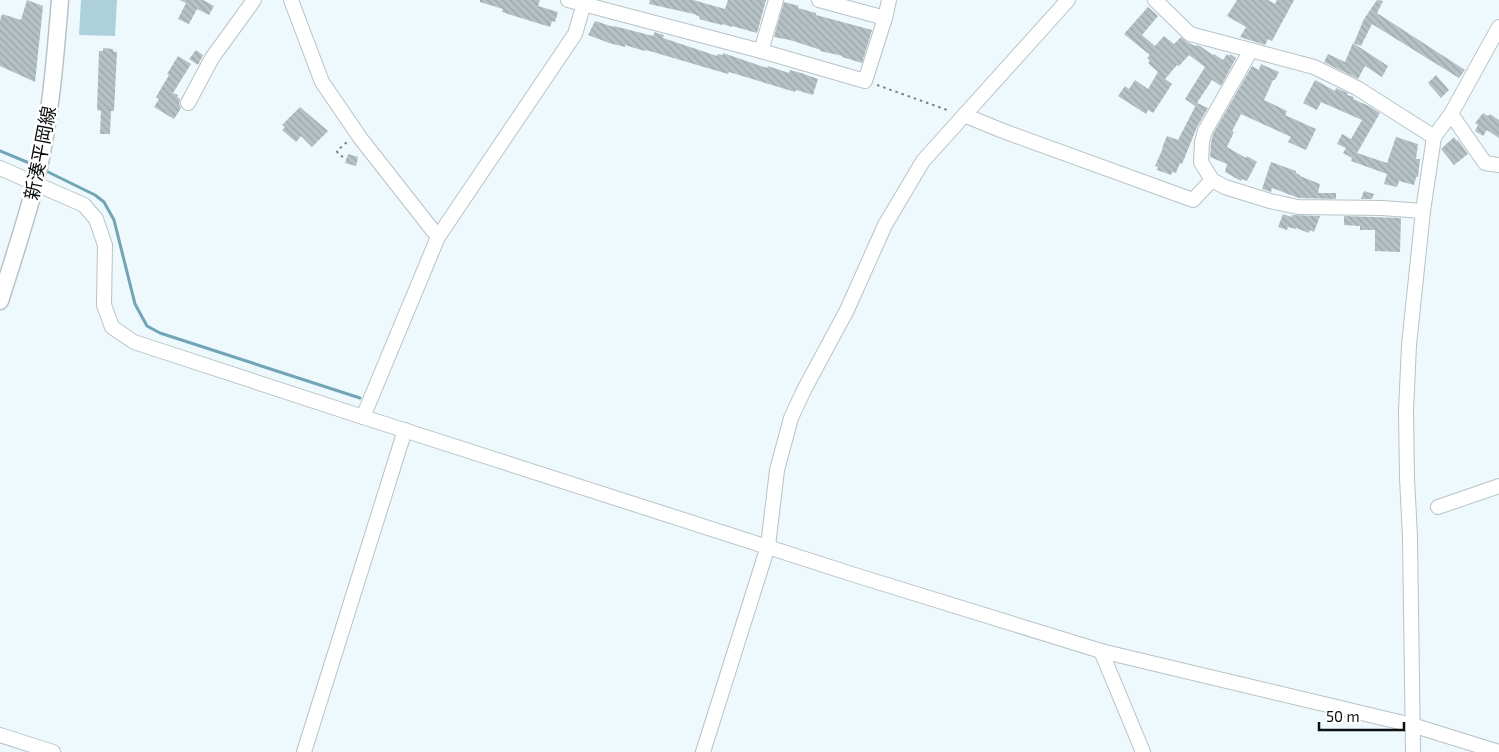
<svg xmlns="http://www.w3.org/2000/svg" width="1499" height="752" font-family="'Exo 2','Noto Sans JP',sans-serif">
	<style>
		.green { fill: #add0dc }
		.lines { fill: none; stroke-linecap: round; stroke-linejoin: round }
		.stream { stroke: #71a5b6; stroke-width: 3 }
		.building { fill: url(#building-back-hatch) }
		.minor-casing { stroke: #b8c3c7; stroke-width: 16 }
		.major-casing { stroke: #b8c3c7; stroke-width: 19 }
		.path { stroke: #788082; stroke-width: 2; stroke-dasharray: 2.5 4; stroke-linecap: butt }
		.minor { stroke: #fff; stroke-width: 14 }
		.major { stroke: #fff; stroke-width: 16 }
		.labels { text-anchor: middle; stroke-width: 5; stroke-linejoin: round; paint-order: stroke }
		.street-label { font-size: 19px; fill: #0c1011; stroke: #fff }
	</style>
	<defs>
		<pattern id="building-back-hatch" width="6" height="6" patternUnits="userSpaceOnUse" patternTransform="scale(1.25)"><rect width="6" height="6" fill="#b5c1c4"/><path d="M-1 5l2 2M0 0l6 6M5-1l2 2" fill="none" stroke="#9aa5a7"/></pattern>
	</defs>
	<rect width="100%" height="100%" fill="#edf9fd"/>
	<!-- green -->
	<polygon class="green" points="81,0 117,0 115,36 79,35"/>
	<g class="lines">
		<!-- stream -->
		<g class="stream">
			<polyline points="0,151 34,165"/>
			<polyline points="44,170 95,195 104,202 114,220 135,304 147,326 160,333 360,398"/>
		</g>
	</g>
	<!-- building -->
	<g class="building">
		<polygon points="27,0 43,6 35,82 0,66 0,20 2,14 21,20"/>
		<polygon points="180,0 203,0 214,6 209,15 197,9 189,24 178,19 186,3"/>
		<polygon points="480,0 540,0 538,6 558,12 555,22 552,21 550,27 502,12 503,9 480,2"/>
		<polygon points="650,0 693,0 725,9 728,0 766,0 757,33 732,26 732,27 723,24 722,25 710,22 699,19 700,17 694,14 649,4"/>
		<polygon points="1237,0 1268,0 1275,4 1277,0 1294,0 1272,41 1268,39 1265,45 1240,37 1246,27 1227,16"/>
		<polygon points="1377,0 1383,1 1377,13 1465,70 1459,78 1372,24 1361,46 1354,43 1364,19"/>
		<polygon points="784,2 799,6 798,8 816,13 816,15 872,30 862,63 842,57 843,56 820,51 821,50 790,40 774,37"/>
		<polygon points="1148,7 1158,16 1142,35 1155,46 1164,36 1174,44 1181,37 1187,42 1195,46 1197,45 1200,46 1213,55 1214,54 1223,60 1227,54 1229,56 1230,54 1236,58 1221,86 1212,80 1197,103 1208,108 1197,127 1182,164 1180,163 1176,173 1172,172 1171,175 1157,170 1158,167 1155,166 1163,148 1162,148 1167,136 1178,140 1196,105 1195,106 1185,99 1205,67 1189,55 1179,66 1177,65 1165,79 1172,84 1153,113 1148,110 1146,114 1118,96 1125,86 1129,89 1135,80 1148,89 1158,72 1148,63 1150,61 1147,58 1150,55 1124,34"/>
		<polygon points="595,21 614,27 614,26 653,36 655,32 657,33 664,35 663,38 717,56 718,54 723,55 723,53 767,68 768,66 789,73 790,70 801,73 818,79 813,95 796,90 795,92 729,72 728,74 646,50 645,51 628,46 625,45 625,47 609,43 588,35"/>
		<polygon points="1353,43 1388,66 1382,77 1365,66 1358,79 1324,62 1328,54 1345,62"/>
		<polygon points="103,48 113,49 113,51 117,52 114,111 111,111 110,134 100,134 101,111 97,110 99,51 103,51"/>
		<polygon points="196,50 203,55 198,65 189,59"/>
		<polygon points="178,56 191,64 173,93 178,95 177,97 180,99 179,104 181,108 174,119 154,107 159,99 156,97 169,75 167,74"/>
		<polygon points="1261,64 1279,72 1275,80 1273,80 1264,100 1287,111 1285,115 1316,129 1306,150 1288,142 1291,137 1241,114 1232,131 1234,132 1227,147 1246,158 1247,156 1257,162 1247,181 1242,179 1241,181 1225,172 1227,164 1210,157 1211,143 1213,134 1252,66 1259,70"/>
		<polygon points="1436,75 1449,90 1441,98 1428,83"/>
		<polygon points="1315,80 1335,91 1336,88 1348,93 1347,95 1354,97 1353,99 1369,106 1380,113 1357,153 1387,163 1396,137 1418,144 1416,159 1420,159 1418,177 1416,177 1414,185 1399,181 1397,187 1384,184 1387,174 1351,161 1352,158 1343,153 1346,148 1337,144 1342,134 1351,139 1362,120 1321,102 1317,110 1303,103"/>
		<polygon points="300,107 328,131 312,147 301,136 296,142 282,130 285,127 282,125"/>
		<polygon points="1483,113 1488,116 1490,114 1499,120 1499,138 1487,130 1483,136 1475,131 1478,125 1475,123"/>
		<polygon points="1454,137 1457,141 1458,140 1468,154 1454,165 1441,149"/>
		<polygon points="348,154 358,157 356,166 345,163"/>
		<polygon points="1271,162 1296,171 1296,173 1300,175 1300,176 1320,184 1318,193 1336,193 1336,199 1299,198 1272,188 1271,192 1262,189"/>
		<polygon points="1364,191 1374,194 1372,199 1361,199"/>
		<polygon points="1283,214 1291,217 1292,215 1320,216 1314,232 1310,230 1309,233 1296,228 1296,229 1288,227 1287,230 1278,227"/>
		<polygon points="1344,216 1401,218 1400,252 1375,251 1375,230 1360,230 1360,226 1344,225"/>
	</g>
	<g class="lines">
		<!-- minor casing -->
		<g class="minor-casing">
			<g id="minor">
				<polyline points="291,0 322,82 361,139 438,237"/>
				<polyline points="568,0 761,51 865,81 885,18 819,0"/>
				<polyline points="1155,0 1190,34 1314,67 1357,88 1434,137"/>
				<polyline points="885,18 889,0"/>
				<polyline points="1251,50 1205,131 1202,142 1201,162 1212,180 1225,187 1270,201 1298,207 1382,208 1423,211"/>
				<polyline points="761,51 776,0"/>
				<polyline points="188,103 212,58 254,0"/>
				<polyline points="1451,114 1485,163 1499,165"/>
				<polyline points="964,115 1003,131 1193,200 1212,180"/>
				<polyline points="0,168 84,205 96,219 105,245 104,305 112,327 134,342 363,417 858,576 1101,651 1412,725 1499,752"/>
				<polyline points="363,417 438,237 575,34 585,0"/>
				<polyline points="1438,507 1499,486"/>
				<polyline points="1101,651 1143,752"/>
				<polyline points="0,735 53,752"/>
				<polyline points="304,752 405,430"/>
				<polyline points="703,752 768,546 777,470 791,418 804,390 847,310 885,225 923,161 1068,0"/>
				<polyline points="1413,752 1410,537 1407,478 1406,411 1409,345 1423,211 1434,137 1451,114 1499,27"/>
			</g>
		</g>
		<!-- major casing -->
		<g class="major-casing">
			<path id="major" d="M0 301C12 263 25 224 35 185 50 124 55 62 60 0"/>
		</g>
		<!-- path -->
		<g class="path">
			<polyline points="877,85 950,111"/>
			<polyline points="343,157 338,154 337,151 348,141"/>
		</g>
		<!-- minor -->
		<use href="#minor" class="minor"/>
		<!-- major -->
		<use href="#major" class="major"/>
	</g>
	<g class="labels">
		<!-- street labels -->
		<g class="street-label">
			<text transform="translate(40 153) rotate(-79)" y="7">新湊平岡線</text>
		</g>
	</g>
	<!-- scale -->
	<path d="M1319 722v8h85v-8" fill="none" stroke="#0c1011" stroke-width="2.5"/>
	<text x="1326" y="722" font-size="15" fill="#0c1011" stroke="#ffffff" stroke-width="4" paint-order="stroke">50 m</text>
</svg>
